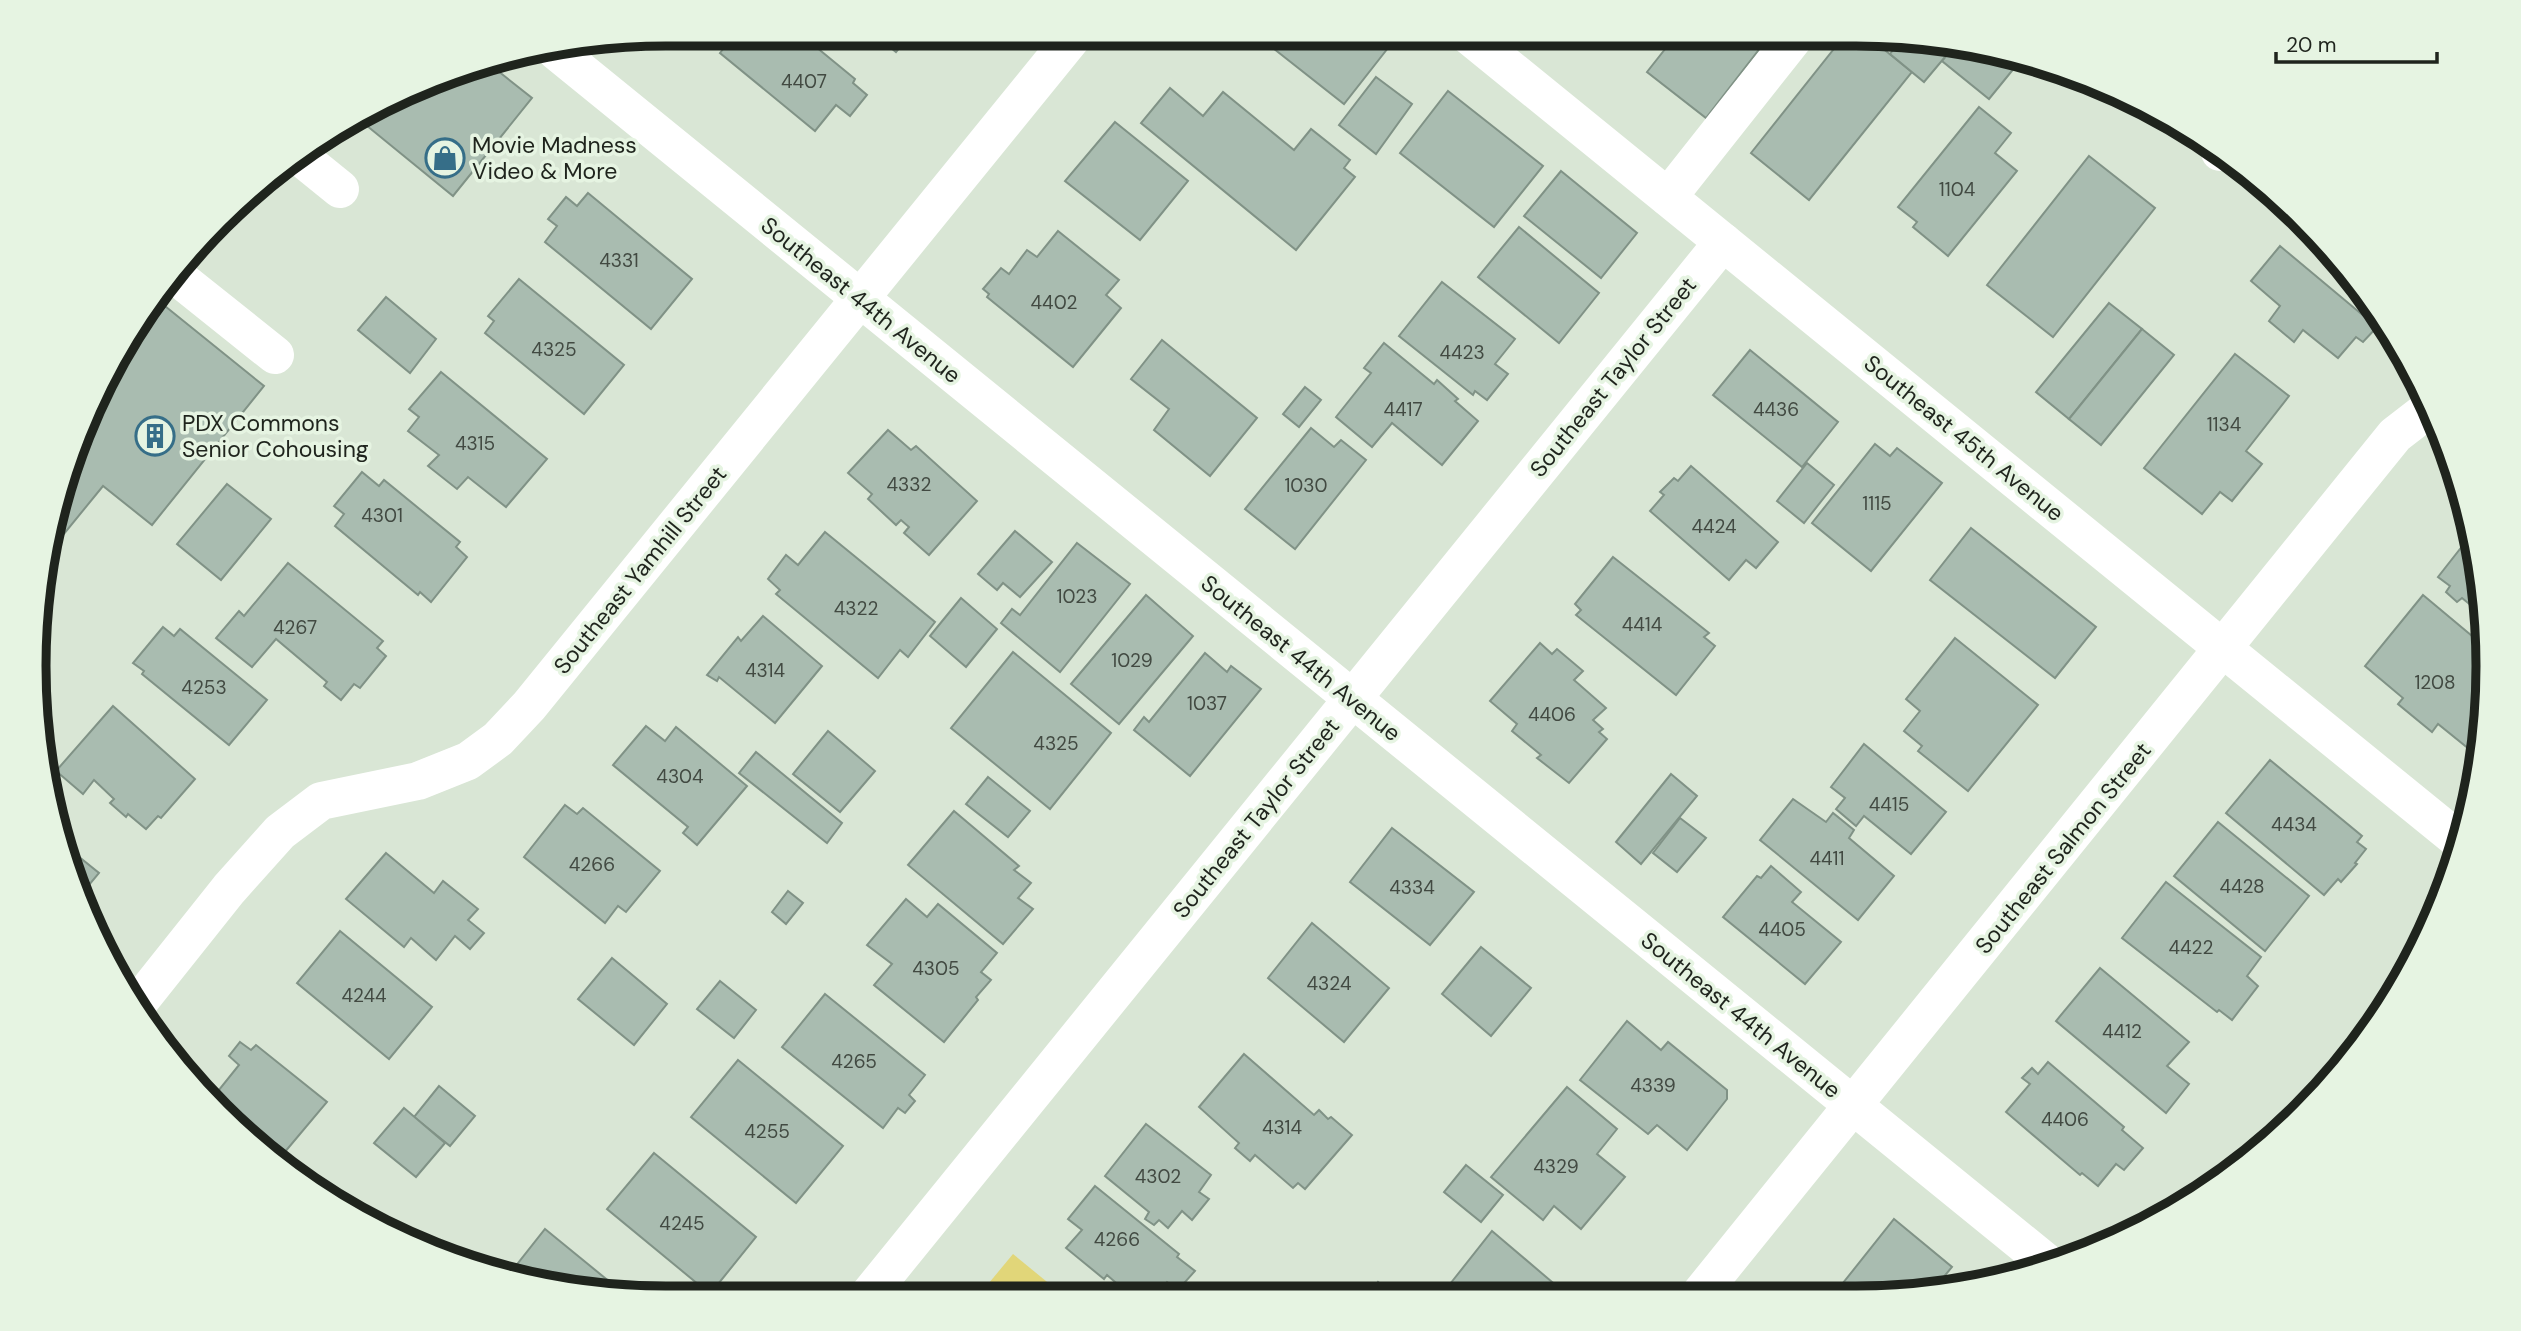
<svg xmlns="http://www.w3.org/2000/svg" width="2521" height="1331" font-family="'DM Sans',sans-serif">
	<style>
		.green { fill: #e1d679 }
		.building { fill: #a9bcb0; stroke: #809286; stroke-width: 2 }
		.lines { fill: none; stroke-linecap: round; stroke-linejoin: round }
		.minor { stroke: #fff; stroke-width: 38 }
		.labels { text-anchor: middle; stroke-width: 7; stroke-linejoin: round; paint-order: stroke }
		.number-label { font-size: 19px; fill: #424a42 }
		.poi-label { font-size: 23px; fill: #1f241d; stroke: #e6f4e2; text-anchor: start }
		.street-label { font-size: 23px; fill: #1f241d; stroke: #e6f4e2 }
		.rim { fill: none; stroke: #1f241d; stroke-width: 9 }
	</style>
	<rect width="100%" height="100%" fill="#d9e6d5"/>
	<!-- green -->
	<polygon class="green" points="1013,1254 1063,1295 979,1295"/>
	<!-- building -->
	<g class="building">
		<polygon points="736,33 799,33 855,79 853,83 867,95 850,116 836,105 815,131 720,53"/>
		<polygon points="873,33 911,34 896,52"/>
		<polygon points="1255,34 1370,34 1388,48 1344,104"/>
		<polygon points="1677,34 1771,34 1706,118 1647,72"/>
		<polygon points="1845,35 1866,35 1912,72 1809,200 1751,153"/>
		<polygon points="1904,36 1956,44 1924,82 1890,54"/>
		<polygon points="1956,44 2020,55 2024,56 1989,99 1942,61"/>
		<polygon points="488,63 532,98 453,196 361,121 462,67"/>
		<polygon points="1376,77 1412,104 1376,154 1339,125"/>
		<polygon points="1170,88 1203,116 1223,92 1294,150 1311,129 1350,160 1344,168 1355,177 1296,250 1141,123"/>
		<polygon points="1448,91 1543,166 1494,227 1400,153"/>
		<polygon points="2126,95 2135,99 2168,119 2163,125"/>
		<polygon points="1979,107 2011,133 1995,153 2017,171 1948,256 1913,227 1917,222 1898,207"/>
		<polygon points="1115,122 1188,181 1140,240 1065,181"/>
		<polygon points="2089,156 2155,208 2053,337 1987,285"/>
		<polygon points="1561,171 1637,233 1601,278 1524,216"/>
		<polygon points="588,193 692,279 651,329 545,242 557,226 548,219 566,197 577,206"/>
		<polygon points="1519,227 1599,293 1559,343 1478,277"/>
		<polygon points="1058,231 1119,280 1106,295 1121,308 1073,367 987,297 989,294 983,289 1001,268 1009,274 1027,250 1037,257"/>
		<polygon points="2280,246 2377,327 2363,342 2356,337 2338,358 2303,330 2294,342 2269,321 2280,306 2251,281"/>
		<polygon points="519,279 624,365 584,414 485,333 494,321 488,316"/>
		<polygon points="1442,282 1515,339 1495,364 1508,374 1487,400 1475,391 1473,395 1399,336"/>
		<polygon points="386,297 436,339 410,373 358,330"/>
		<polygon points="155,298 264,386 152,525 103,486 50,551 55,502 140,315"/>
		<polygon points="2109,303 2142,329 2069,419 2036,392"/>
		<polygon points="2142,329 2174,355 2101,445 2069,419"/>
		<polygon points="1162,340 1257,418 1210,476 1154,430 1169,409 1131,379"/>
		<polygon points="1384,343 1434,384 1437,380 1458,399 1455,401 1478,421 1442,465 1392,423 1372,447 1336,417 1371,373 1364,368"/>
		<polygon points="1750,350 1838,422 1802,467 1713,395"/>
		<polygon points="2235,354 2289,396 2246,451 2262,464 2232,501 2220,492 2202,514 2144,468"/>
		<polygon points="441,372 547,459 506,507 468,477 457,489 428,466 439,455 408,431 419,417 409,409"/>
		<polygon points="1305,387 1321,400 1299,427 1283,414"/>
		<polygon points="1311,428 1334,447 1341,440 1366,460 1295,549 1245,509"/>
		<polygon points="888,430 911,450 916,446 977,501 929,555 904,533 909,527 901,520 896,525 868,499 872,494 848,473"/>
		<polygon points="1875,444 1890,456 1897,448 1942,483 1871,571 1812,523"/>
		<polygon points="1807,463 1834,485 1804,523 1777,501"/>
		<polygon points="1691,466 1778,542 1756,568 1746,560 1729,580 1650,511 1664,495 1660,492 1674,478 1678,481"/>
		<polygon points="362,472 379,486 384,480 460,542 456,547 467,557 431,602 420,592 418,595 335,526 344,514 334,506"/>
		<polygon points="227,484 271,519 221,580 177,544"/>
		<polygon points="1971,528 2096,627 2055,678 1930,580"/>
		<polygon points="1015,531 1052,562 1020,597 1003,583 997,590 978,574"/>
		<polygon points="825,532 935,622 908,657 900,650 878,678 776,594 780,590 768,579 786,555 798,565"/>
		<polygon points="2471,535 2482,583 2483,615 2462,598 2457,602 2446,592 2450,586 2438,577"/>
		<polygon points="1077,543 1130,584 1060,672 1001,623 1012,609 1020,615"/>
		<polygon points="1613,557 1709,633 1704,637 1715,646 1676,695 1576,615 1581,610 1575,604"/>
		<polygon points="288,563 383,641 377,648 386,656 360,688 354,684 341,700 324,686 327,682 276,639 252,667 216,638 239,611 244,616"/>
		<polygon points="1146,595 1193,636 1119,724 1071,684"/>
		<polygon points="2423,595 2484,646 2486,707 2480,745 2474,753 2438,724 2432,732 2398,704 2403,698 2365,666"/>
		<polygon points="961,598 997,629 966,667 930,636"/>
		<polygon points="763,616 822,666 775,723 719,677 717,681 707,675 738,637 741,641"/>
		<polygon points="163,627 174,636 180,629 267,700 229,745 142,674 144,671 133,663"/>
		<polygon points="1955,638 2038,705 1968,791 1918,751 1922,746 1904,731 1920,711 1906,699"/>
		<polygon points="1540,643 1552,654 1557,649 1583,671 1574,680 1606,708 1593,720 1603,729 1599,732 1607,739 1569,783 1537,758 1541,755 1512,731 1517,724 1490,701"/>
		<polygon points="1013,652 1111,733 1050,809 951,728"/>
		<polygon points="1205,653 1227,672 1231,666 1261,689 1190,776 1134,730 1144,717 1149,722"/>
		<polygon points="113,706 195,779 161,818 158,816 146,829 128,814 126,817 110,803 114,799 94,780 83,794 56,771"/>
		<polygon points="646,726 665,741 676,727 747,786 697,845 683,833 688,827 613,765"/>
		<polygon points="828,731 875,771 840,812 793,774"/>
		<polygon points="1864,744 1946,812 1911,854 1864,816 1856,826 1836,809 1845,798 1831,787"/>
		<polygon points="756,752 842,823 827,843 739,773"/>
		<polygon points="2270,760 2362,836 2357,842 2366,849 2355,863 2357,864 2341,882 2338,879 2324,895 2226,813"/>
		<polygon points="1671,774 1697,796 1641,864 1616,842"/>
		<polygon points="988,777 1030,811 1008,837 966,804"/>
		<polygon points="1793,799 1826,822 1833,813 1854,830 1849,838 1894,876 1858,920 1760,840"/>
		<polygon points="565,805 577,814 583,808 660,871 626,912 618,906 605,923 524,857"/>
		<polygon points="954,811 1019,866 1014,870 1031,883 1018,898 1033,909 1003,944 908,865"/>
		<polygon points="1680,818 1706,838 1677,872 1653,853"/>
		<polygon points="2218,822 2309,896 2265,951 2174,876"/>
		<polygon points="1392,828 1474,892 1430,945 1350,882"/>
		<polygon points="68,848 99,873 79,897"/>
		<polygon points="386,853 434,893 443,881 478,909 468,920 484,933 470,949 455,936 436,960 411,938 404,947 346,899"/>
		<polygon points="1771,866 1801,892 1792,902 1841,942 1805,984 1723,917 1757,876 1761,878"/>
		<polygon points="2166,882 2261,957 2247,976 2258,986 2232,1020 2219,1010 2217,1012 2122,938"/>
		<polygon points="788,891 803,903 786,924 772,912"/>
		<polygon points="906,899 927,917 938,904 997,953 981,972 991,980 976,997 978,1000 944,1042 874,985 892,964 867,945"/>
		<polygon points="1312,923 1389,988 1344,1042 1268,978"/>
		<polygon points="340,931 432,1007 389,1059 297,983"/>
		<polygon points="1481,947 1531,988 1491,1036 1442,994"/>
		<polygon points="612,958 667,1004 634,1045 578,999"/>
		<polygon points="2100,968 2189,1042 2167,1066 2189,1084 2166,1113 2056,1021"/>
		<polygon points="720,981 756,1010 734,1038 697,1009"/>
		<polygon points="825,994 925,1075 909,1095 915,1101 905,1113 898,1108 883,1128 782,1047"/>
		<polygon points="1627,1021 1661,1050 1668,1042 1727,1090 1727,1099 1687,1150 1657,1125 1648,1134 1580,1080"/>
		<polygon points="240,1042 251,1050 256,1045 327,1102 284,1153 214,1096 239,1065 229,1056"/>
		<polygon points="1244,1054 1314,1115 1319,1110 1328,1119 1331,1117 1352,1135 1305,1189 1298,1183 1293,1188 1255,1155 1250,1161 1235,1148 1239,1143 1199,1107"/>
		<polygon points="738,1060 843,1146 796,1203 691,1117"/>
		<polygon points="2048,1062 2124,1127 2122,1130 2143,1148 2124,1170 2116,1164 2098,1186 2082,1173 2080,1175 2006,1112 2030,1084 2022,1078 2032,1068 2038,1074"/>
		<polygon points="439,1086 475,1116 450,1146 414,1117"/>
		<polygon points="1567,1087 1617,1129 1597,1154 1625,1177 1581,1229 1554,1206 1543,1220 1491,1177"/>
		<polygon points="404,1108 445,1143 416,1177 374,1143"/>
		<polygon points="1146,1124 1211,1175 1199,1192 1209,1199 1192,1220 1182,1211 1168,1228 1159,1220 1154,1225 1145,1219 1149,1212 1105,1176"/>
		<polygon points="654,1153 756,1237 710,1294 607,1209"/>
		<polygon points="1466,1165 1503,1195 1481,1222 1444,1192"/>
		<polygon points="1095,1186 1179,1254 1177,1257 1195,1271 1178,1290 1167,1282 1156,1295 1130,1295 1107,1275 1104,1279 1066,1248 1082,1230 1068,1219"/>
		<polygon points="1894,1219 1952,1267 1931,1292 1835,1293"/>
		<polygon points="545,1229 627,1296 507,1277"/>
		<polygon points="1492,1231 1565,1293 1462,1294 1450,1284"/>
		<polygon points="1378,1282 1392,1294 1369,1294"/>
	</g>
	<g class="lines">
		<!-- minor -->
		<g class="minor">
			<polyline points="1467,34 2461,842"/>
			<polyline points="556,51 2047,1263"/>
			<polyline points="2220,152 2220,151"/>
			<polyline points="298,155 340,189"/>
			<polyline points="1668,197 1797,34"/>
			<polyline points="176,276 275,355"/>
			<polyline points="135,1007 229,889 280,832 321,801 418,781 468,761 498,739 529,706 1075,34"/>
			<polyline points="1701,1293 2395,435 2430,408"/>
			<polyline points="868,1296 1723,242"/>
		</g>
	</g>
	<!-- icons -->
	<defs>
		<g id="shop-ring" transform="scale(2.0125)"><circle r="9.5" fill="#e6f4e2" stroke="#366e88" stroke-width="1.5"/><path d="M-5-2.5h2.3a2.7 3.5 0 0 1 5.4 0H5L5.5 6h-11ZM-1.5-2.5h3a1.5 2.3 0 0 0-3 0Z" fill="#366e88"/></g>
		<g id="building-ring" transform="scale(2.0125)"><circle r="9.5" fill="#e6f4e2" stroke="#366e88" stroke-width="1.5"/><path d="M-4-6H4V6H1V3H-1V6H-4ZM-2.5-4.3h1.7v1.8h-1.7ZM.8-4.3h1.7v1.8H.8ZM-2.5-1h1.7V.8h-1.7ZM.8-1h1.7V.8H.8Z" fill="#366e88"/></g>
	</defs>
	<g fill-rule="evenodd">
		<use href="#shop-ring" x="445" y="158"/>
		<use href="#building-ring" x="155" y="436"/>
	</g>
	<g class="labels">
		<!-- number labels -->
		<g class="number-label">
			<text x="804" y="88">4407</text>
			<text x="1957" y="196">1104</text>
			<text x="619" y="267">4331</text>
			<text x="1054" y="309">4402</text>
			<text x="554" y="356">4325</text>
			<text x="1462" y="359">4423</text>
			<text x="1403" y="416">4417</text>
			<text x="1776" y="416">4436</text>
			<text x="2224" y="431">1134</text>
			<text x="475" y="450">4315</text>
			<text x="909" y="491">4332</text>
			<text x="1306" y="492">1030</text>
			<text x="1877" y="510">1115</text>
			<text x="382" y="522">4301</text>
			<text x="1714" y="533">4424</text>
			<text x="1077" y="603">1023</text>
			<text x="856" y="615">4322</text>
			<text x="1642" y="631">4414</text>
			<text x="295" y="634">4267</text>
			<text x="1132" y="667">1029</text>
			<text x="765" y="677">4314</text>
			<text x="2435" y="689">1208</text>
			<text x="204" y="694">4253</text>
			<text x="1207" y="710">1037</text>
			<text x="1552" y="721">4406</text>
			<text x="1056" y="750">4325</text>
			<text x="680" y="783">4304</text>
			<text x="1889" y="811">4415</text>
			<text x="2294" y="831">4434</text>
			<text x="1827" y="865">4411</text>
			<text x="592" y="871">4266</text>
			<text x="2242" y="893">4428</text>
			<text x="1412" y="894">4334</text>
			<text x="1782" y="936">4405</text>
			<text x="2191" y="954">4422</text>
			<text x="936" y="975">4305</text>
			<text x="1329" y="990">4324</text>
			<text x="364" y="1002">4244</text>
			<text x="2122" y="1038">4412</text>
			<text x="854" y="1068">4265</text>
			<text x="1653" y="1092">4339</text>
			<text x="2065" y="1126">4406</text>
			<text x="1282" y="1134">4314</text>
			<text x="767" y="1138">4255</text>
			<text x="1556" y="1173">4329</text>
			<text x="1158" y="1183">4302</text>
			<text x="682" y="1230">4245</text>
			<text x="1117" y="1246">4266</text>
		</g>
		<!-- poi labels -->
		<g class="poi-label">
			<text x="472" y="153">Movie Madness<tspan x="472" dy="26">Video &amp; More</tspan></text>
			<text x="182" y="431">PDX Commons<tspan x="182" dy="26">Senior Cohousing</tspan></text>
		</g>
		<!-- street labels -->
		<g class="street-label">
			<text transform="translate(861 300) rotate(39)" y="8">Southeast 44th Avenue</text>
			<text transform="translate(1613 377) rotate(-51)" y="8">Southeast Taylor Street</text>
			<text transform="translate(1964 438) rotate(39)" y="8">Southeast 45th Avenue</text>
			<text transform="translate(640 570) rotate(-51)" y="8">Southeast Yamhill Street</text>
			<text transform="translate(1301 658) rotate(39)" y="8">Southeast 44th Avenue</text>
			<text transform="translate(1256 818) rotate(-51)" y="8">Southeast Taylor Street</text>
			<text transform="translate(2063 848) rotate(-51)" y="8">Southeast Salmon Street</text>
			<text transform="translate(1741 1015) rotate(39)" y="8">Southeast 44th Avenue</text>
		</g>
	</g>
	<!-- crop -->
	<path d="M0 0H2521V1331H0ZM666 46H1856A620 620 0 0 1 2476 666V666A620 620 0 0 1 1856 1286H666A620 620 0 0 1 46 666V666A620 620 0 0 1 666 46Z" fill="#e6f4e2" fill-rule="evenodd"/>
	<path class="rim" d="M666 46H1856A620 620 0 0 1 2476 666V666A620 620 0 0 1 1856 1286H666A620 620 0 0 1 46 666V666A620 620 0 0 1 666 46Z"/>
	<!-- scale -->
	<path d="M2276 52v10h161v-10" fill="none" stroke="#1f241d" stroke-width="3.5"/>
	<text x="2286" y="52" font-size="21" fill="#1f241d" stroke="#e6f4e2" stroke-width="5" paint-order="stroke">20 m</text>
</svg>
